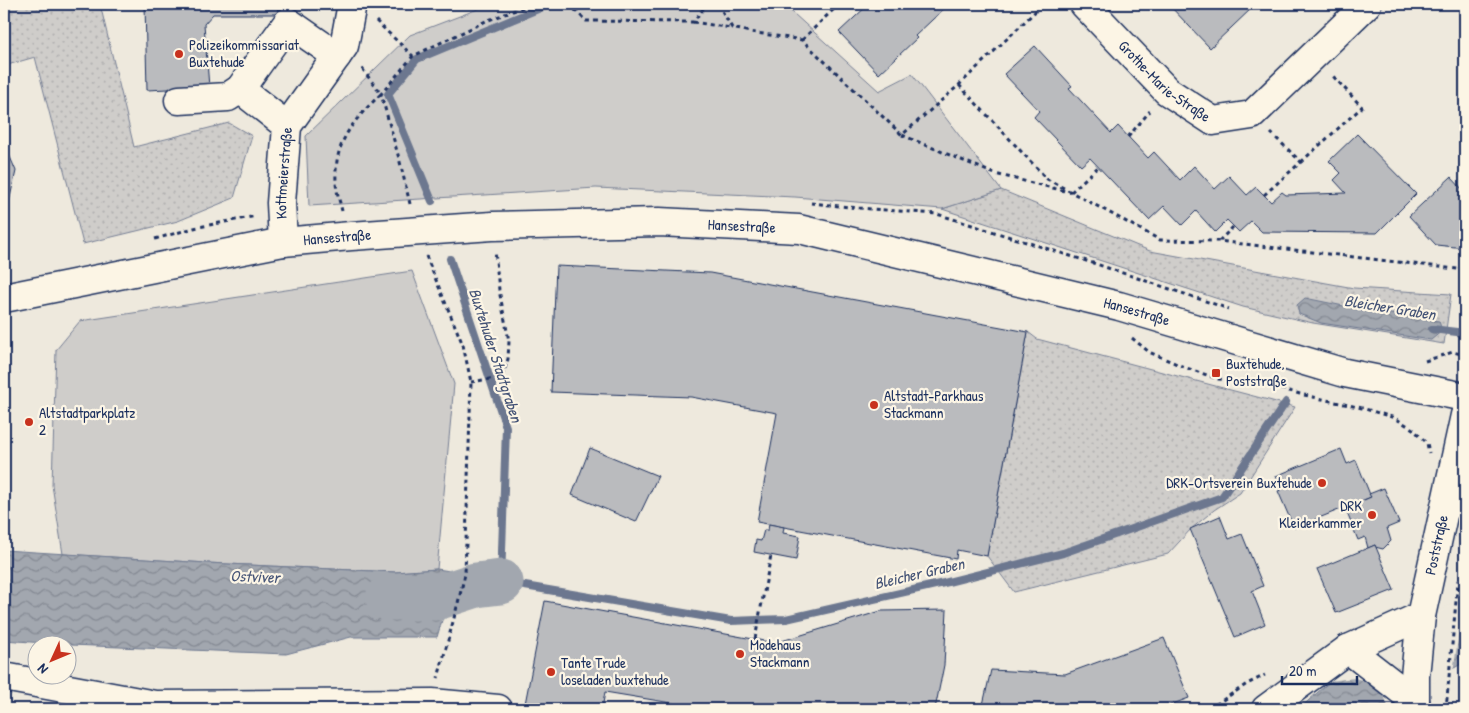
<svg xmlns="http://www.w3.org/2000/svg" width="1469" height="713" font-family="'Patrick Hand',sans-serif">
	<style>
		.grass { fill: url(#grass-dots); stroke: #757e94 }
		.green { fill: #cfcdca; stroke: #757e94 }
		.water { fill: url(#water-waves); stroke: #6c778f }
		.pier { fill: #eee9dd }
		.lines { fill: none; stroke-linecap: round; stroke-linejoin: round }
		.stream { stroke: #6c778f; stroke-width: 8 }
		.river { stroke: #a2a7af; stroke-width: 45 }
		.building { fill: #babbbe; stroke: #1b2f5e }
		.minor-casing { stroke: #1b2f5e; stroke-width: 31 }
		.path { stroke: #1b2f5e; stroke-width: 3; stroke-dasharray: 4 4; stroke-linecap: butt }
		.minor { stroke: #fcf5e5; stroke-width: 28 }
		.poi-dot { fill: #c8321e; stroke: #fcf5e5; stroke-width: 2 }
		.labels { text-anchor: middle; stroke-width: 4.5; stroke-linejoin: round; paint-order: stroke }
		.poi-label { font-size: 15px; fill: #1b2f5e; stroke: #fcf5e5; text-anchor: start }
		.street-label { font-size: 15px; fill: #1b2f5e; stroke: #fcf5e5 }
		.water-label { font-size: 16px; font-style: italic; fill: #445376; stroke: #fcf5e5 }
	</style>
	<defs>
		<pattern id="grass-dots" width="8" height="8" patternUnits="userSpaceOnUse" patternTransform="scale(1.25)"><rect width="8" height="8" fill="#cfcdca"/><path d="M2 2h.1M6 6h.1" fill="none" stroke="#b1b0b0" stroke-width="1.8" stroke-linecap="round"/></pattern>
		<pattern id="water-waves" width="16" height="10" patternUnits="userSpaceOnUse" patternTransform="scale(1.25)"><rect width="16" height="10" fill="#a2a7af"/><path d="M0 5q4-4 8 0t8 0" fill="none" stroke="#838892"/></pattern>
	</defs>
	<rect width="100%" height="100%" fill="#eee9dd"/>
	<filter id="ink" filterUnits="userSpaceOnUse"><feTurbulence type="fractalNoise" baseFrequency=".02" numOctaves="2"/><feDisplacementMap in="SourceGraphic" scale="10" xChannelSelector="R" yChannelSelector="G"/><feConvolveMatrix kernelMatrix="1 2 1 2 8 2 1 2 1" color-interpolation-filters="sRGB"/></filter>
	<g filter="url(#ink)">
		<!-- grass -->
		<g class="grass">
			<polygon points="4,4 100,4 134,147 229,123 252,136 234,198 178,221 83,244 35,57 4,66"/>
			<polygon points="1001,190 1150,251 1354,288 1451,294 1444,344 1313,323 1243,307 942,209"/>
			<polygon points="1028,332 1037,339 1295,407 1240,493 1214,510 1191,529 1168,554 1014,592 987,556"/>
		</g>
		<!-- green -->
		<g class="green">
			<polygon points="491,4 783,4 879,91 912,74 1001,190 942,209 795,197 596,188 309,206 306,136 410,35"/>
			<polygon points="412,271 454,384 437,569 395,572 207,563 63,554 52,485 56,350 80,321"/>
		</g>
		<!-- water -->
		<g class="water">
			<polygon points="1305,298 1368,311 1439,321 1442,331 1431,340 1321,323 1299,314 1297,305"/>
			<polygon points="4,550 207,563 395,572 437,569 450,571 454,580 437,637 351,637 286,654 71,645 4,640"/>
			<polygon points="1465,598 1465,662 1379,709 1299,709 1326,685"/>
		</g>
		<!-- pier -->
		<polygon class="pier" points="1465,596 1453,671 1388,706 1383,693 1371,683 1355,678 1329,681"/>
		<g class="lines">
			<!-- stream -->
			<g class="stream">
				<polyline points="432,201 388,94 417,59 545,6 569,4"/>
				<polyline points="450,259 506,427 501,582 731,621 786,619 944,583 1063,553 1222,497 1286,402"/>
				<polyline points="1432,329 1465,333"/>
			</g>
			<!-- river -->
			<polyline class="river" points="388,598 436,598 476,585 501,582"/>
		</g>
		<!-- building -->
		<g class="building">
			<polygon points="145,4 277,4 278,14 213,14 204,24 209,87 147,90"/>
			<polygon points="869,4 949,4 915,36 917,38 879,74 839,32"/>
			<polygon points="1168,4 1250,4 1253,7 1210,48"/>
			<polygon points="1035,46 1072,86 1069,88 1111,133 1118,126 1148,158 1154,152 1180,180 1194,166 1215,189 1229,176 1247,195 1256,187 1271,202 1282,192 1286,195 1346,193 1334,180 1341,173 1329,161 1357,134 1416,194 1377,233 1262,232 1251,221 1239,232 1227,220 1215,232 1196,211 1182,225 1164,206 1149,220 1090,158 1081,166 1034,117 1039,111 1004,74"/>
			<polygon points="4,143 16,171 4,224"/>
			<polygon points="1451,177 1465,192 1465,248 1436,245 1409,216"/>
			<polygon points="556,266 710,273 1028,332 987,556 957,550 956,559 757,522 777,413 691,397 551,392"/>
			<polygon points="590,448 658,476 636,522 572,495"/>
			<polygon points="1341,449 1347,464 1356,460 1371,497 1294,528 1278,491 1281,490 1276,476"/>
			<polygon points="1384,488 1399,523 1387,528 1391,541 1383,549 1375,547 1375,545 1368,548 1365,537 1358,540 1345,508 1371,497 1369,494"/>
			<polygon points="1220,516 1229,539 1242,534 1263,586 1252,591 1265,624 1235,637 1190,529"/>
			<polygon points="769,524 784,527 783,533 800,536 796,560 754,552 756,540 761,541 764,530 768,530"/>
			<polygon points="1375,545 1394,590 1336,613 1317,569"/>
			<polygon points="545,601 775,643 881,611 947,610 944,665 935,709 708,709 605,692 602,709 524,709"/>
			<polygon points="1164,638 1189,698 1159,709 982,709 991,670 1065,674"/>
		</g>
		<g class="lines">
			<!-- minor casing -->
			<g class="minor-casing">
				<g id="minor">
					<path id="s1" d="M1084 4 1167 91 1213 121 1252 115 1367 4"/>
					<polyline points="240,89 287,126"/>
					<polyline points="179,100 228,97 240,89 288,22 337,56"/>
					<path id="s2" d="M283 242 281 203 287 126 344 46 352 4"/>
					<path id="s3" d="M4 298 283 242 351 236 492 226 659 222 799 229 1119 306 1345 373 1465 397"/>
					<polyline points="1348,649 1415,701"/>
					<polyline points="4,677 155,705 432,703 498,709"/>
					<polyline points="1266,709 1348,649 1421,616"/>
					<path id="s4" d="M1415 709V676L1421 616 1465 415"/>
				</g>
			</g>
			<!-- path -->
			<g class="path">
				<polyline points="569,4 586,21 693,22 707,4"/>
				<polyline points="718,4 732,28 750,32 802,40 902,135 959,85 1043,4"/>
				<polyline points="376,21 413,56"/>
				<polyline points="693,22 731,28"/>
				<polyline points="802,40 839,4"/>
				<polyline points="959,85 1047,179 1160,240 1218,241 1465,270"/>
				<polyline points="902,135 995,174 1065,191"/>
				<polyline points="1128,137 1150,111"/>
				<polyline points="1301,162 1362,107 1331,74"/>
				<polyline points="1071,192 1098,167"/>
				<polyline points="1264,195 1301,162 1271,133"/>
				<polyline points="811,203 859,208 937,214 1096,264 1229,309"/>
				<polyline points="410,204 400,162 381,94 413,56 486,21 532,4"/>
				<path d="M342 211C340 202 336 191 336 181 334 141 354 120 381 94L361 67"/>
				<polyline points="155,239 194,228 256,216"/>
				<polyline points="1219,241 1233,227"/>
				<polyline points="426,256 463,345 471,382 465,574 458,603 438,678"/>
				<polyline points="1132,338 1149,352 1184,367 1218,379 1260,383 1300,394 1362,408 1395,418 1413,429 1427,443 1429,453"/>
				<polyline points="1425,361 1453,352 1465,355"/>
				<polyline points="471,382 502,377 508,359 509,341 499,290 495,251"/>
				<polyline points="1457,589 1465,584"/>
				<polyline points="755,639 771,555"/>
				<polyline points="1209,709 1247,684 1265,675"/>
				<polyline points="1446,709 1458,580"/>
			</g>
			<!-- minor -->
			<use href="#minor" class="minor"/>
		</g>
	</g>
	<!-- markers -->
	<g class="poi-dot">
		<circle cx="179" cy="54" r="5"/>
		<rect x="1211" y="368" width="10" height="10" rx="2.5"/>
		<circle cx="874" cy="405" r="5"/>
		<circle cx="29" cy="422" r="5"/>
		<circle cx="1322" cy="483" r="5"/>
		<circle cx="1372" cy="515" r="5"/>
		<circle cx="740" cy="654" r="5"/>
		<circle cx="551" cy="672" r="5"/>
	</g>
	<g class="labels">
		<!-- poi labels -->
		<g class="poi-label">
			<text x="189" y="50">Polizeikommissariat<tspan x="189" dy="17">Buxtehude</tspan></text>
			<text x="1226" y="369">Buxtehude,<tspan x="1226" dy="17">Poststraße</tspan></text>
			<text x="884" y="401">Altstadt-Parkhaus<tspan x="884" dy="17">Stackmann</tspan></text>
			<text x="39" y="418">Altstadtparkplatz<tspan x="39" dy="17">2</tspan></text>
			<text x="1312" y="488" text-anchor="end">DRK-Ortsverein Buxtehude</text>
			<text x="1362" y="511" text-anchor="end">DRK<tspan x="1362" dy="17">Kleiderkammer</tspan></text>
			<text x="750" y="650">Modehaus<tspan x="750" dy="17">Stackmann</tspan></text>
			<text x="561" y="668">Tante Trude<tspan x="561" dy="17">loseladen buxtehude</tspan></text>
		</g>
		<!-- street labels -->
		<g class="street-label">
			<text dy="5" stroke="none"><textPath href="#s1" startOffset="112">Grothe-Marie-Straße</textPath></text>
			<text dy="5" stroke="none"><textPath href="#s2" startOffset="69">Kottmeierstraße</textPath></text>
			<text dy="5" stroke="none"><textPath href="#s3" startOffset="744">Hansestraße</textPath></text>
			<text dy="5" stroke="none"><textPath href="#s3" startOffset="339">Hansestraße</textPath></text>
			<text dy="5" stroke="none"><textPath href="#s3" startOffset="1149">Hansestraße</textPath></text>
			<text dy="5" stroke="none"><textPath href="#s4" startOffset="166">Poststraße</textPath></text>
		</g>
		<!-- water labels -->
		<g class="water-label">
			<text transform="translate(1390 307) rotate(9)" y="6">Bleicher Graben</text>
			<text transform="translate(496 355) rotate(72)" y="6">Buxtehuder Stadtgraben</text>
			<text transform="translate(919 573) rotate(-13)" y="6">Bleicher Graben</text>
			<text transform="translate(255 576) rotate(2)" y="6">Ostviver</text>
		</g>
	</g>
	<!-- margin -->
	<rect width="1469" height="713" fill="none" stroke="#fcf5e5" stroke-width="20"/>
	<rect x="10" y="10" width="1449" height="693" fill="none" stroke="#1b2f5e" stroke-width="2" filter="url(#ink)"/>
	<!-- north arrow -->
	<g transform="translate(52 660) rotate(226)"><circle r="24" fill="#fcf5e5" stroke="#a2a6af"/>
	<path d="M0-4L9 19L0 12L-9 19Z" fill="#c8321e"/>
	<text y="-8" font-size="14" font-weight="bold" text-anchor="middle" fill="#1b2f5e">N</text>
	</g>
	<!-- scale -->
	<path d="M1282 676v8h75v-8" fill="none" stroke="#1b2f5e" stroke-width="2.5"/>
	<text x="1289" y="676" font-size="15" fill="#1b2f5e" stroke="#fcf5e5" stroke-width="4" paint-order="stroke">20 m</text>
</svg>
